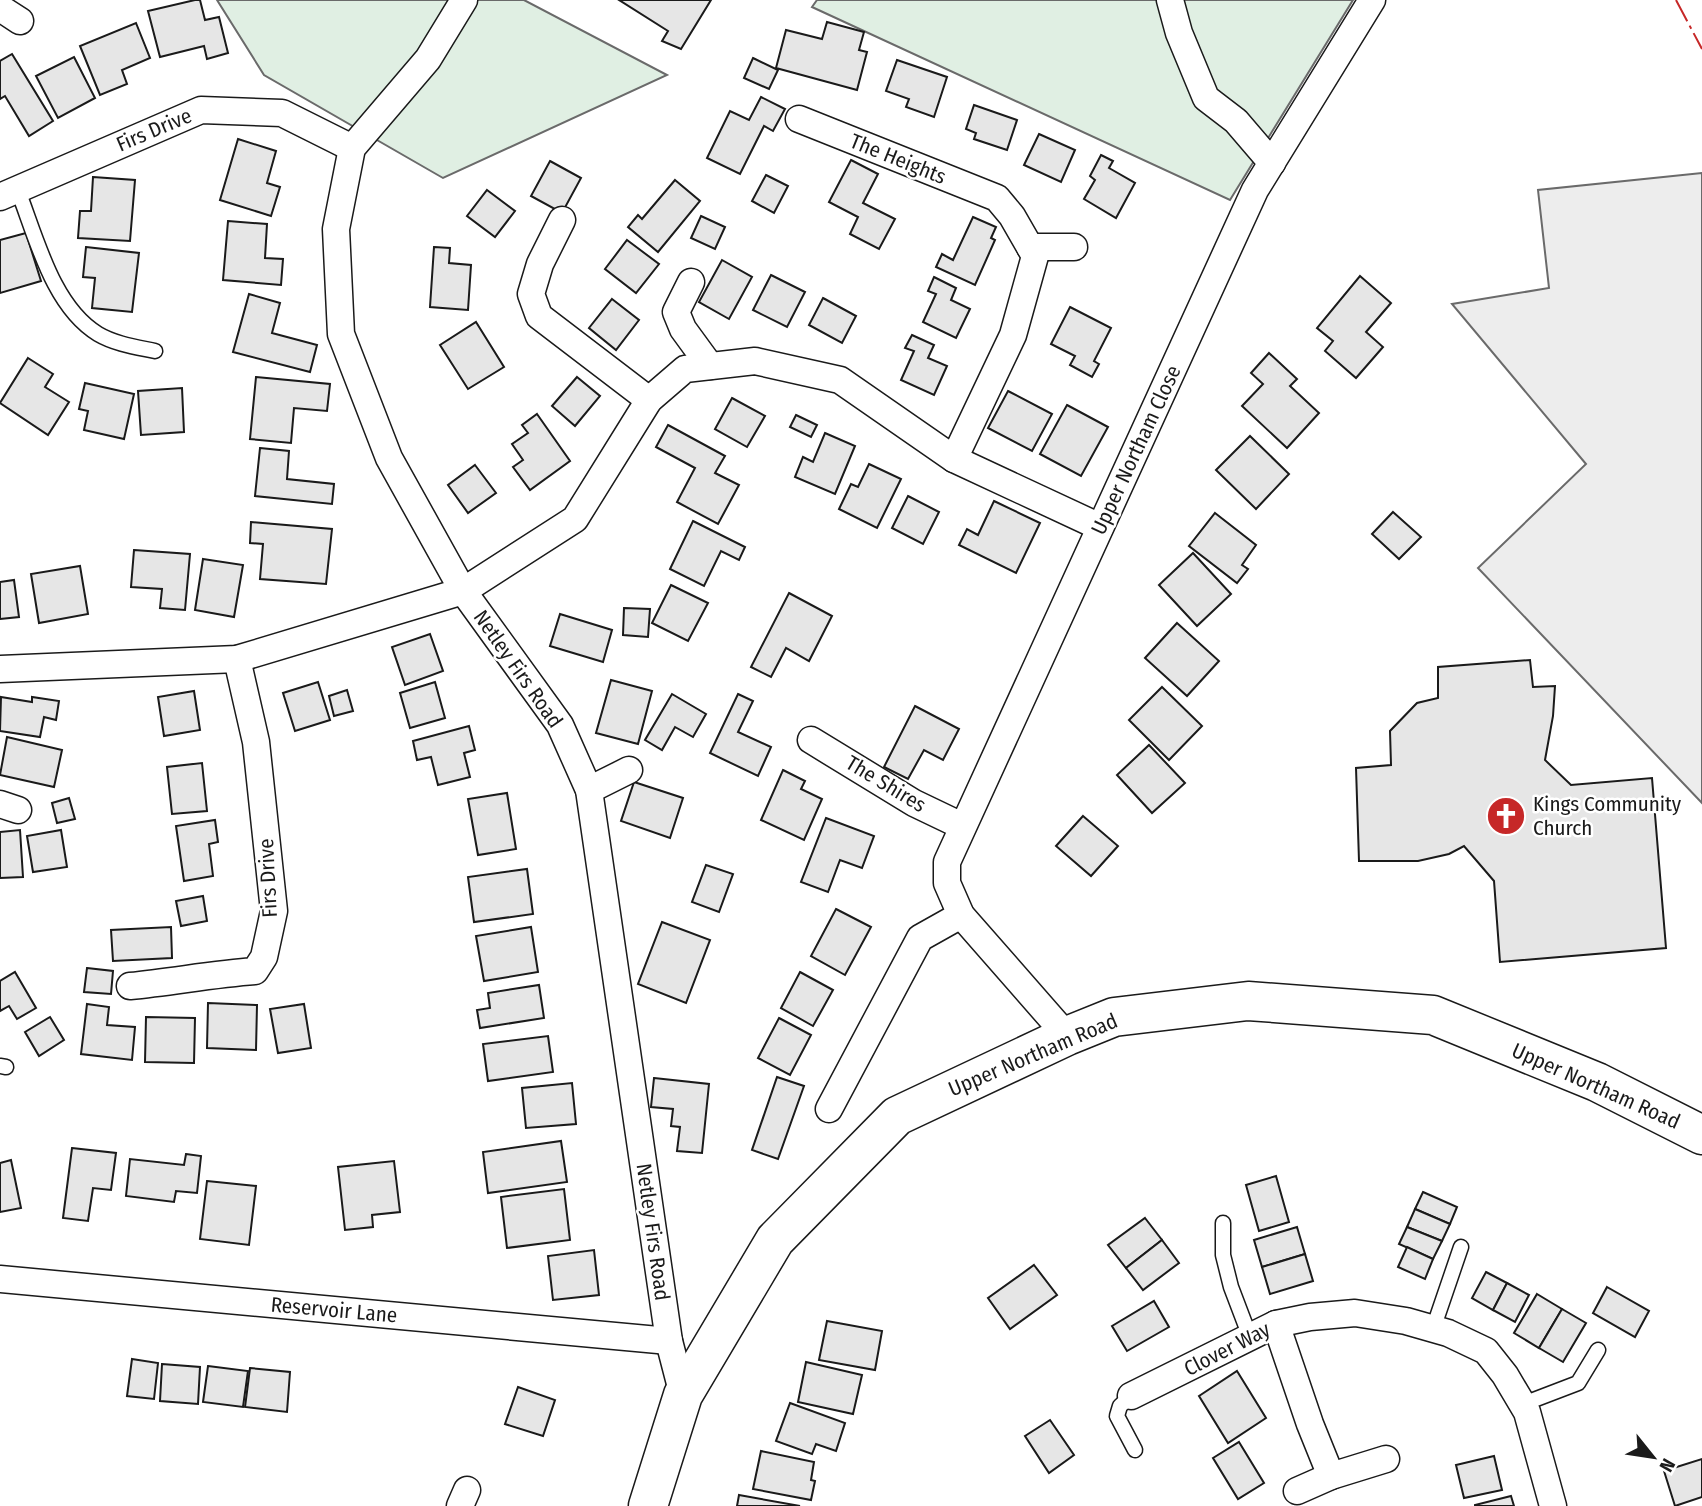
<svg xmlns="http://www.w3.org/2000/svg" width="1702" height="1506" font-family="'Fira Sans Condensed',sans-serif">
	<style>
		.green { fill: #e0efe3; stroke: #6a6a6a; stroke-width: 2 }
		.parking { fill: #ededed; stroke: #6a6a6a; stroke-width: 2 }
		.building { fill: #e6e6e6; stroke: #1a1a1a; stroke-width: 2 }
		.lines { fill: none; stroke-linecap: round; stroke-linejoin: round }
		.service-casing { stroke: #1a1a1a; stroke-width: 17 }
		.minor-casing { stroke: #1a1a1a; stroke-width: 29 }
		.secondary-casing { stroke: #1a1a1a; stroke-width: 41 }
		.service { stroke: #fff; stroke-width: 14 }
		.minor { stroke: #fff; stroke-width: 26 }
		.secondary { stroke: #fff; stroke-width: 38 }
		.power { stroke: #c62828; stroke-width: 2; stroke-dasharray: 24 5 3.5 5; stroke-linecap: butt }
		.labels { text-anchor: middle; stroke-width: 5; stroke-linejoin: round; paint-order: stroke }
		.street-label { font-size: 21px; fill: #1a1a1a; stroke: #fff }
		.poi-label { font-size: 21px; fill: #1a1a1a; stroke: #fff; text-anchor: start }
	</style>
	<rect width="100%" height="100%" fill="#fff"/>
	<!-- green -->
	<g class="green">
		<polygon points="217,0 524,0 667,75 443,178 264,75"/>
		<polygon points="817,0 1353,0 1230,200 812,7"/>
	</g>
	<!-- parking -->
	<polygon class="parking" points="1702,173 1702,803 1478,568 1586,464 1452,304 1549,288 1538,190"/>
	<!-- building -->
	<g class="building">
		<polygon points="195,0 200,0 205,20 219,17 228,53 207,59 204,46 160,57 148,11"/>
		<polygon points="619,0 711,0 681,49 662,41 668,31"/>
		<polygon points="827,22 864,32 859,50 867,52 857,90 776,68 786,30 822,39"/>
		<polygon points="136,23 150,58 122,70 127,84 100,95 80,46"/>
		<polygon points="12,54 53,121 29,136 5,96 0,99 0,61"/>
		<polygon points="74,57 95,98 58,118 36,76"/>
		<polygon points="753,58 778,70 769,89 744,78"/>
		<polygon points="897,60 947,77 934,117 906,107 909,99 886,91"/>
		<polygon points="761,97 785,109 773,131 764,126 740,174 707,158 730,111 749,120"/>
		<polygon points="974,105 1017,120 1007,150 974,139 976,133 966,129"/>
		<polygon points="1039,134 1075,150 1061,182 1024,165"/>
		<polygon points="238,139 276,151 267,183 280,187 271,216 220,200"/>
		<polygon points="1101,155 1113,161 1109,168 1135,183 1116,218 1084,199 1095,180 1090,176"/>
		<polygon points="851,160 878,174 863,203 895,219 879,249 850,234 858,217 829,202"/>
		<polygon points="550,161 581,178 562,213 531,196"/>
		<polygon points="766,175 788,186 774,213 752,201"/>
		<polygon points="93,177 135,180 130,241 78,238 80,211 91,211"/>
		<polygon points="675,180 700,201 658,252 628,227 638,215 642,219"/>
		<polygon points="487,190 515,211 495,237 467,216"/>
		<polygon points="701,216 725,227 715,249 691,238"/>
		<polygon points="973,217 996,227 991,238 995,240 975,285 936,267 942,254 953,260"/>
		<polygon points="228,221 267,224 265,258 283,259 281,285 223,280"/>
		<polygon points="26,233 41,281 0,293 0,240"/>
		<polygon points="627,240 659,264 636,293 605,269"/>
		<polygon points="86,247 139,253 132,312 92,308 95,278 83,277"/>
		<polygon points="434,247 450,248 449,263 471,265 468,310 430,307"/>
		<polygon points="722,260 752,277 729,319 699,302"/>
		<polygon points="771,275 805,292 787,327 753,310"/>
		<polygon points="1360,276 1391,303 1366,332 1383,347 1356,378 1325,351 1333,341 1317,328"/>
		<polygon points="934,277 956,288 951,300 970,309 956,338 923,322 936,294 928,291"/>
		<polygon points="249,294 280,303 272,333 317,345 310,372 233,352"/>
		<polygon points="823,298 856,316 842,343 809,325"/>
		<polygon points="612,299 639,320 616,350 589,328"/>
		<polygon points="1070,307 1111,328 1094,361 1099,364 1092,377 1070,365 1075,356 1051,344"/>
		<polygon points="476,322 504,367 468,389 440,345"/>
		<polygon points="912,335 934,345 928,358 947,366 934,395 901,380 914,351 905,348"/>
		<polygon points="1269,353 1297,379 1290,386 1319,413 1287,448 1242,406 1263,384 1251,373"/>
		<polygon points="28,358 53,374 45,387 69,402 48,435 0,403"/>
		<polygon points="256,377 330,384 327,411 294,408 291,443 250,439"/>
		<polygon points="577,377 600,396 575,426 552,406"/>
		<polygon points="85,383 134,394 124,439 84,430 88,411 79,409"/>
		<polygon points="182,388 184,432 141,435 138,391"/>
		<polygon points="1008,391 1052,414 1032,451 988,428"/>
		<polygon points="732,398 765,416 747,447 715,429"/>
		<polygon points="1067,405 1108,427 1081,476 1040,454"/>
		<polygon points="537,414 570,461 530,490 513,467 523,460 512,444 528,433 522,425"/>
		<polygon points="796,415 817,425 811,437 790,427"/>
		<polygon points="668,425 725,456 715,473 739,485 718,524 677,502 695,468 656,447"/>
		<polygon points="825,433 855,446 835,494 795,477 803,457 813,462"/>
		<polygon points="1250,436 1289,474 1256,509 1216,470"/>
		<polygon points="260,448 289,451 287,479 334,484 332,504 255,496"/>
		<polygon points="869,464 901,479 877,528 839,509 851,484 858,487"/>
		<polygon points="475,465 496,493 468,513 448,485"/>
		<polygon points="908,496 939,512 923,544 892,528"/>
		<polygon points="994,501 1040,523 1016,573 959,545 967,529 978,535"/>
		<polygon points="1393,512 1421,537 1399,559 1372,534"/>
		<polygon points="1215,513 1256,545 1242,565 1248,569 1237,583 1189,546"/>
		<polygon points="693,521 745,547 739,560 721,551 704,586 670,569"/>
		<polygon points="251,522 332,529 326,584 260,579 263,544 250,543"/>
		<polygon points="134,550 190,554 185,610 160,608 162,589 131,587"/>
		<polygon points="1193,553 1231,594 1197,626 1159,585"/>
		<polygon points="203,559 243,565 234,617 195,610"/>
		<polygon points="80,566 88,614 39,623 31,574"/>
		<polygon points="14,580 19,617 0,619 0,582"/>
		<polygon points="671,585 708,603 688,641 652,623"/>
		<polygon points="789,593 832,616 809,661 786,648 771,677 751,667"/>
		<polygon points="624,608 650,609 648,637 623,635"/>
		<polygon points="560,614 612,630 603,662 550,646"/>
		<polygon points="1177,623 1219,661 1187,696 1145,658"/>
		<polygon points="430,634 443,671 405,685 392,647"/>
		<polygon points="1530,660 1533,687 1555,686 1553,716 1545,760 1571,785 1652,778 1666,948 1500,962 1494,881 1464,846 1449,854 1418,861 1359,861 1356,768 1391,765 1390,731 1417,703 1438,698 1438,667"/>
		<polygon points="611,680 652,691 638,744 596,733"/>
		<polygon points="318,682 330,720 295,731 283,693"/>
		<polygon points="435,682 445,718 410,728 400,693"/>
		<polygon points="1162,687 1202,726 1169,760 1129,720"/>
		<polygon points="347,690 353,711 334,716 329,696"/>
		<polygon points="194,691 200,730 164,736 158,697"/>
		<polygon points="672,694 706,714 693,737 675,727 662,750 645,740"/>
		<polygon points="738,694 753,701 738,732 771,747 758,776 710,753"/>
		<polygon points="1,697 32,702 32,697 59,701 56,720 44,717 40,737 0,731"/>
		<polygon points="915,706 959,729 943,760 924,750 908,779 884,767"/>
		<polygon points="469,726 475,750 464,753 470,777 438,785 431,757 417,760 413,741"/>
		<polygon points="7,737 62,750 54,787 0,775"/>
		<polygon points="1149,745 1185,783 1152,813 1117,775"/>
		<polygon points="202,763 207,811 172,814 167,767"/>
		<polygon points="783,770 805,781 801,789 822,799 804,840 761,820"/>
		<polygon points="634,782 683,798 670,838 621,821"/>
		<polygon points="507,793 516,849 478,855 468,799"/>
		<polygon points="69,798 75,819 57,823 52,803"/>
		<polygon points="1083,816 1118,846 1091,876 1056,846"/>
		<polygon points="826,818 874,836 862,868 840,860 828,892 801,882"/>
		<polygon points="215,820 218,842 209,844 213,876 184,881 176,826"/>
		<polygon points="20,830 23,877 0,878 0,832"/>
		<polygon points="61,830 67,867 33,872 27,836"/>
		<polygon points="706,865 733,874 719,912 692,902"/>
		<polygon points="527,869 533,914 474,922 468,877"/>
		<polygon points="203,896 207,921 181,926 176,901"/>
		<polygon points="836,909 871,927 845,975 811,956"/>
		<polygon points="662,922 710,940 686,1003 638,984"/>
		<polygon points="171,927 172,958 113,961 111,930"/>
		<polygon points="531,927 538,972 484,981 476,936"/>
		<polygon points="87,968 113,971 111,994 84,992"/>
		<polygon points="15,972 36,1008 17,1019 9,1006 0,1011 0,981"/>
		<polygon points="800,972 833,990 813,1026 781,1008"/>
		<polygon points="539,985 544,1018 480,1028 477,1010 490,1008 488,993"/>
		<polygon points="208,1003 257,1005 256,1050 207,1048"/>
		<polygon points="87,1004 109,1007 107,1025 135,1027 132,1060 81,1054"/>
		<polygon points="304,1004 311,1048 278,1053 270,1009"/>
		<polygon points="50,1017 64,1040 39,1056 25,1032"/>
		<polygon points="146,1017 195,1018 194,1063 145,1062"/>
		<polygon points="779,1018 811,1035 790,1075 758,1058"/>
		<polygon points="548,1036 553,1072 488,1081 483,1044"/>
		<polygon points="777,1077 804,1086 778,1159 752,1150"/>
		<polygon points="654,1078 709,1084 702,1153 677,1151 680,1127 671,1126 673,1109 651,1107"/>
		<polygon points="572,1083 576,1124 526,1128 522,1088"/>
		<polygon points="561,1141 567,1182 488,1193 483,1152"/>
		<polygon points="72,1148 116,1153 111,1190 93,1188 88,1221 63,1218"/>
		<polygon points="186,1154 201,1156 197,1193 176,1191 174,1202 126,1196 130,1159 184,1165"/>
		<polygon points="11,1160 21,1208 0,1212 0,1163"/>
		<polygon points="394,1161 400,1212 372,1215 373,1227 345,1230 338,1167"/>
		<polygon points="1276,1176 1289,1222 1259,1231 1246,1185"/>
		<polygon points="207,1181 256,1186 249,1245 200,1239"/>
		<polygon points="564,1189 570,1240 507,1248 501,1197"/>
		<polygon points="1423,1192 1457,1207 1450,1224 1415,1209"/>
		<polygon points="1415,1209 1450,1224 1442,1241 1407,1227"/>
		<polygon points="1145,1218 1162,1240 1126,1268 1108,1245"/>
		<polygon points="1297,1227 1305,1254 1262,1267 1254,1240"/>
		<polygon points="1407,1227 1442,1241 1433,1259 1399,1244"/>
		<polygon points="1162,1240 1179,1263 1143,1290 1126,1268"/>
		<polygon points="1407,1247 1433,1259 1425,1279 1398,1267"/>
		<polygon points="594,1250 599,1295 553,1300 548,1256"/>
		<polygon points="1305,1254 1313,1281 1270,1294 1262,1267"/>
		<polygon points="1034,1265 1057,1295 1010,1329 988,1298"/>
		<polygon points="1486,1272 1507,1283 1493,1310 1472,1298"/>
		<polygon points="1507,1283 1529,1295 1515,1322 1493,1310"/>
		<polygon points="1607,1287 1649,1311 1635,1337 1593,1313"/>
		<polygon points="1537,1294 1562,1309 1539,1348 1514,1333"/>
		<polygon points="1154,1301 1169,1327 1127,1351 1112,1326"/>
		<polygon points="1562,1309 1586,1323 1563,1362 1539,1348"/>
		<polygon points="827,1321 882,1331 875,1370 819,1360"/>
		<polygon points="132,1359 158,1363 154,1399 127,1396"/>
		<polygon points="806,1362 862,1375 853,1414 798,1402"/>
		<polygon points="162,1364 200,1367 198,1404 160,1401"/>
		<polygon points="208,1366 248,1371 243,1407 203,1402"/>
		<polygon points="250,1368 290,1372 287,1412 245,1407"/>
		<polygon points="1237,1371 1266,1418 1228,1443 1199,1396"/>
		<polygon points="518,1387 555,1400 543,1436 505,1424"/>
		<polygon points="790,1403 845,1423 836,1451 816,1444 812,1454 776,1441"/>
		<polygon points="1050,1420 1074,1455 1049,1473 1025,1436"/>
		<polygon points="1239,1442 1264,1483 1238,1499 1213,1458"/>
		<polygon points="761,1451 814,1462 811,1480 815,1481 811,1500 753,1489"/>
		<polygon points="1494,1456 1502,1490 1464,1498 1456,1465"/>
		<polygon points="1702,1459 1702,1497 1675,1506 1664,1471"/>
		<polygon points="739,1495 800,1506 737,1506"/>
		<polygon points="1511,1496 1514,1506 1475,1506 1475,1505"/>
	</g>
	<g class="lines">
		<!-- service casing -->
		<g class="service-casing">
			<g id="service">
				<path d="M17 188C36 236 52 306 98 334 115 344 136 347 155 351"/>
				<polyline points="0,1066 6,1067"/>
				<polyline points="1223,1223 1223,1255 1231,1287 1250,1337"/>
				<polyline points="1433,1329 1461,1247"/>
				<polyline points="1131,1396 1120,1406 1117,1416 1135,1450"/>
				<polyline points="1523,1404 1578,1383 1598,1350"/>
			</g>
		</g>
		<!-- minor casing -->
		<g class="minor-casing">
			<g id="minor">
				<polyline points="464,0 428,59 352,148 336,229 341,334 389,458 463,591 560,725 589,790 669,1341 683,1395"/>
				<polyline points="1170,0 1179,33 1206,98 1236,121 1272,163"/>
				<polyline points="0,8 20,21"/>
				<polyline points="799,119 997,198 1012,216 1035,256 1013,335 954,459"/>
				<polyline points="0,197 201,110 282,113 352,148"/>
				<polyline points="562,220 540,264 531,294 539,316 649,400"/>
				<polyline points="1030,247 1074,247"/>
				<polyline points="691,282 676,312 683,329 710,366"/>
				<polyline points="0,669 237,659 463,591 575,519 649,400 685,369 755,361 840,380 954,459 1100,527"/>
				<polyline points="811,740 914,803 962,826"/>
				<polyline points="589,790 629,770"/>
				<polyline points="0,804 18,810"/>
				<path d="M130 986C172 982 213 974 255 971L264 957 274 911 256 742 237 659"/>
				<polyline points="1067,1036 961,915 947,883 947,862 1255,190 1372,0"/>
				<polyline points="829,1109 920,938 961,915"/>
				<polyline points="0,1279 669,1341"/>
				<polyline points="1276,1324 1310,1424 1331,1476"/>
				<polyline points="1131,1396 1276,1324 1310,1317 1355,1313 1406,1321 1448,1333 1486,1351 1505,1375 1527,1412 1553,1506"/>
				<polyline points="1297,1491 1331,1476 1386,1459"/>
				<polyline points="460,1506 467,1490"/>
			</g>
		</g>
		<!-- secondary casing -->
		<g class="secondary-casing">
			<polyline id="secondary" points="648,1506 683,1395 775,1240 897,1116 1067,1036 1114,1017 1248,1001 1433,1015 1597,1082 1702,1135"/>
		</g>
		<!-- service -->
		<use href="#service" class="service"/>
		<!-- minor -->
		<use href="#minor" class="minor"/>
		<!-- secondary -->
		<use href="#secondary" class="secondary"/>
		<!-- power -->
		<polyline class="power" points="1676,0 1702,49"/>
	</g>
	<!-- icons -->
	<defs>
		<g id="church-disc" transform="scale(2.0125)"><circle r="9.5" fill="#c62828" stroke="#fff"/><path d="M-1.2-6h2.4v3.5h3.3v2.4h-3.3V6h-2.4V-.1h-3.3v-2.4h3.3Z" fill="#fff"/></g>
	</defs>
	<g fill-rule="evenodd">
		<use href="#church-disc" x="1506" y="816"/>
	</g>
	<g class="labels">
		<!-- street labels -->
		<g class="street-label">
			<text transform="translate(154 130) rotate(-23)" y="7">Firs Drive</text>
			<text transform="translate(898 159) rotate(22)" y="7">The Heights</text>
			<text transform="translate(1136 450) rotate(-65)" y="7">Upper Northam Close</text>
			<text transform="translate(518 669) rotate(55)" y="7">Netley Firs Road</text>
			<text transform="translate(886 784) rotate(31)" y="7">The Shires</text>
			<text transform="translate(268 878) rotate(-93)" y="7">Firs Drive</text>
			<text transform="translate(1033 1055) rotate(-23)" y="7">Upper Northam Road</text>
			<text transform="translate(1596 1086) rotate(24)" y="7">Upper Northam Road</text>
			<text transform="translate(653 1232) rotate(82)" y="7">Netley Firs Road</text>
			<text transform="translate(334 1310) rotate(5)" y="7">Reservoir Lane</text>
			<text transform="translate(1227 1349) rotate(-27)" y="7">Clover Way</text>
		</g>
		<!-- poi labels -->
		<g class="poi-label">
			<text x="1533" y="811">Kings Community<tspan x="1533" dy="24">Church</tspan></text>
		</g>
	</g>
	<!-- north arrow -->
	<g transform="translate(1653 1457) rotate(120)" stroke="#ffffff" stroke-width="5" paint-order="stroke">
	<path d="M0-5L12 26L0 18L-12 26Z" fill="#1a1a1a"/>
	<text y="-10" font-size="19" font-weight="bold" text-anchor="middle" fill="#1a1a1a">N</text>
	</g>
</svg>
